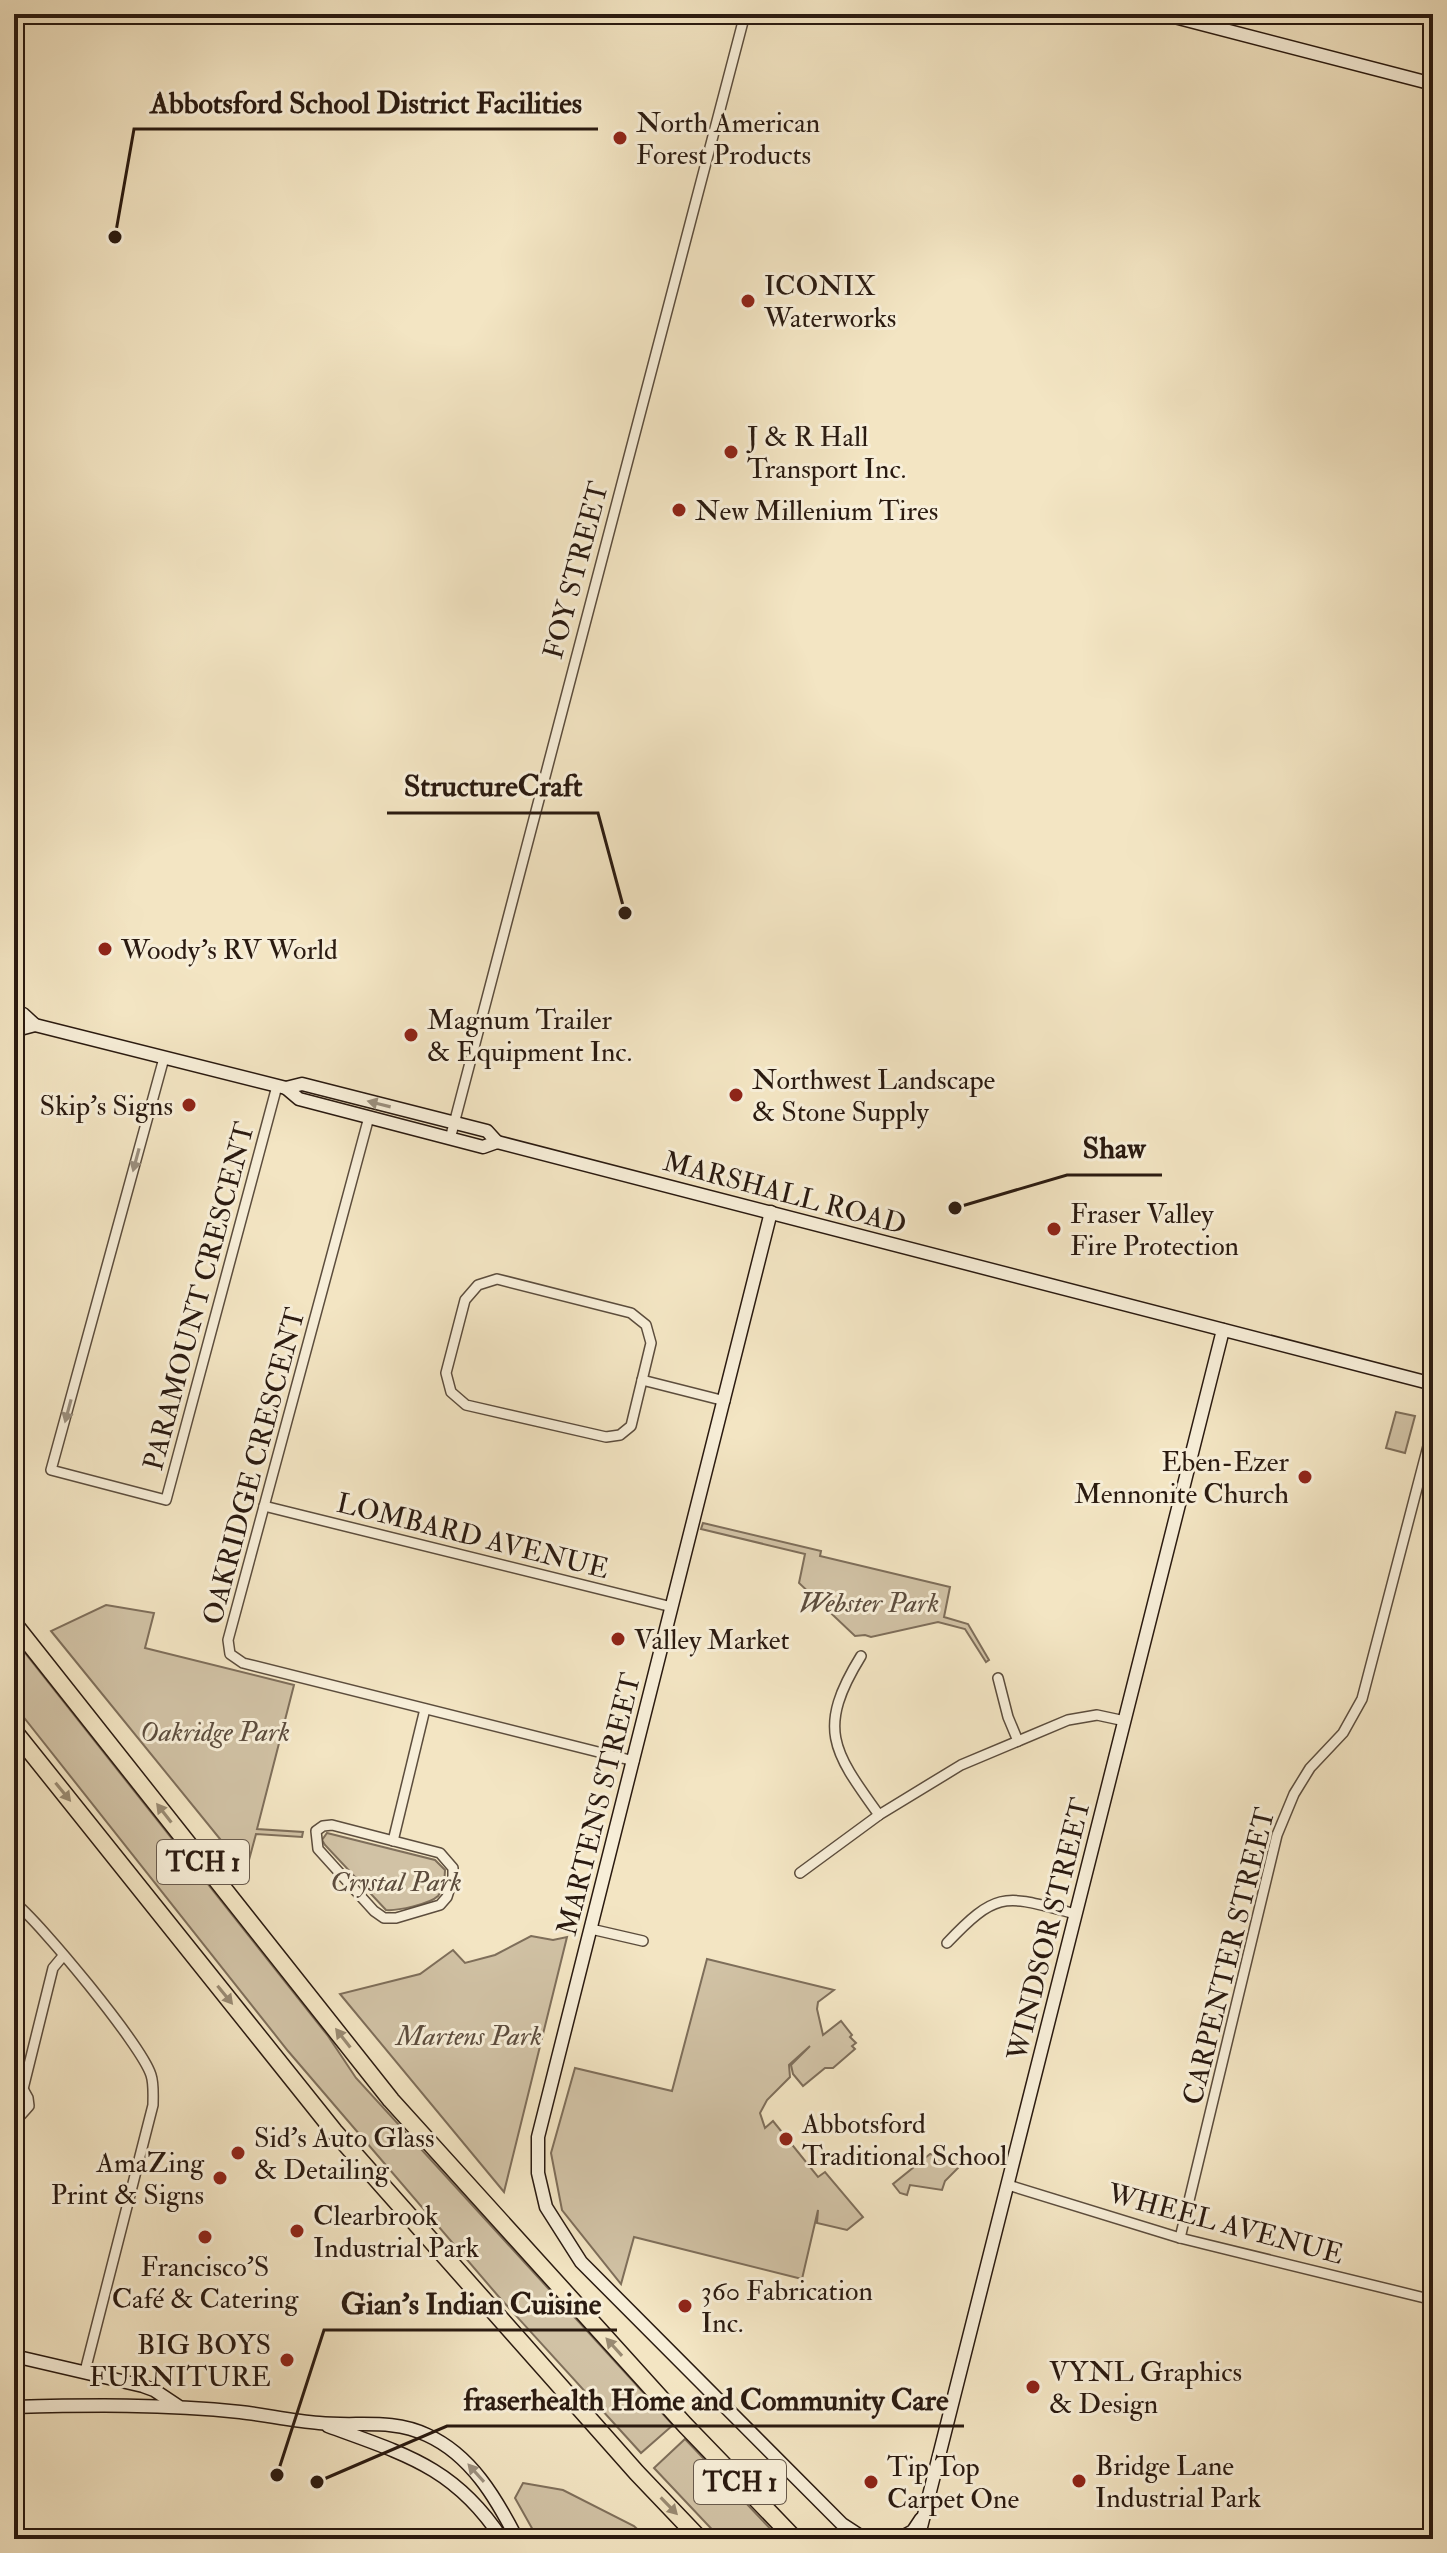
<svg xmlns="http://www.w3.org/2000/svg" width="1447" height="2553" font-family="'IM FELL Double Pica',serif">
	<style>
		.green { fill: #d1c2a5; stroke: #7e6e5a; stroke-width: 2 }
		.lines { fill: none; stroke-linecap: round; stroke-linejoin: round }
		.street-casing { stroke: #5c4d3d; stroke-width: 12 }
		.secondary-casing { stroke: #2a1a10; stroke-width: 15 }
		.highway-casing { stroke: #2a1a10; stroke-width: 19 }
		.street { stroke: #f7eed8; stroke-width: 9 }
		.secondary { stroke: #f7eed8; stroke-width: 12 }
		.highway { stroke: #f3e5c3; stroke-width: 16 }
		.oneway { fill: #9b8f7e }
		.oneway2 { fill: #998a72 }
		.poi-dot { fill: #8f2418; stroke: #f7eed8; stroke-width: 3 }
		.labels { text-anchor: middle; stroke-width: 6; stroke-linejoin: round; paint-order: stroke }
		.shield { fill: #f7eed8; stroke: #685a4c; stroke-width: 2 }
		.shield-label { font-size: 26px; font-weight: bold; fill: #2a1a10 }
		.poi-label { font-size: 28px; fill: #2a1a10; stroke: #f7eed8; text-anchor: start }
		.street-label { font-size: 28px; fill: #2a1a10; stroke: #f7eed8 }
		.park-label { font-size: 28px; font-style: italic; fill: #5c4c3d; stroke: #f7eed8 }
		.leader { fill: none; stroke: #2a1a10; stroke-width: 3 }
		.callout-dot { fill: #2a1a10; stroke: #f7eed8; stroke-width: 3 }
		.callout-label { font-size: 30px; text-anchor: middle; font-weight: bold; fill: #2a1a10; stroke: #f7eed8; stroke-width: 6; stroke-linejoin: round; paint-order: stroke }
	</style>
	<rect width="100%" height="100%" fill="#f3e5c3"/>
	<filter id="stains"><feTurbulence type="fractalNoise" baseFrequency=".0025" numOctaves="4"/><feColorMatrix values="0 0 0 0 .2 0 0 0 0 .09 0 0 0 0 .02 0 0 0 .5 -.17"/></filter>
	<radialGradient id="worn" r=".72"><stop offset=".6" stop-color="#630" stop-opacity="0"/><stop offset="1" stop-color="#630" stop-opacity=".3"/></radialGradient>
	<!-- green -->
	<g class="green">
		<polygon points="1396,1412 1415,1416 1405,1453 1386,1448"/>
		<polygon points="703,1523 821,1551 820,1556 950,1587 944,1617 968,1624 989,1660 986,1662 965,1629 938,1622 871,1637 865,1635 855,1636 799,1583 805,1554 701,1529"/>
		<polygon points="106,1605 154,1613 145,1648 294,1685 257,1829 303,1832 302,1837 256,1834 246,1871 51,1631"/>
		<polygon points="14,1639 328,2036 356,2078 673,2425 641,2453 499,2297 288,2051 14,1705"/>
		<path d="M327 1833 435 1860 445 1870C445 1878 443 1890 438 1896 430 1904 397 1911 386 1910L325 1845 322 1840Z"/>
		<polygon points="531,1936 553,1940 567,1937 504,2192 340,1994 420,1974 453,1950 465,1963 495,1955"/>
		<polygon points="707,1959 834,1990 818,2002 817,2009 823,2035 841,2021 852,2035 850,2037 856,2043 852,2046 855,2049 833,2068 825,2068 803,2086 793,2074 791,2065 810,2046 789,2065 790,2077 767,2100 760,2113 765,2128 773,2121 818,2177 825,2172 863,2217 847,2230 817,2223 818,2210 802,2279 634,2237 621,2284 562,2210 551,2153 575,2068 672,2091"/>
		<polygon points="930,2154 949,2155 959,2167 945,2181 942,2190 910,2185 907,2195 900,2193 893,2184"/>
		<polygon points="685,2439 780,2539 721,2539 654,2468"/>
		<polygon points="523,2483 563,2490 634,2526 648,2539 538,2539 515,2498"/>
	</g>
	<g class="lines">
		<!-- street casing -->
		<g class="street-casing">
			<g id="street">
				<polyline points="164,1058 51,1470 166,1500 277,1086"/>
				<polyline points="369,1117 228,1640 230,1654 243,1663 634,1761"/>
				<polyline points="450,1139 745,14"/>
				<polygon points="497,1279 631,1313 646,1325 651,1343 631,1426 620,1435 606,1437 466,1405 451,1392 446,1373 465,1300 478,1285"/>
				<polyline points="642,1380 725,1401"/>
				<polyline points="264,1506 672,1607"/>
				<path d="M861 1656C816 1729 833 1751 879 1815"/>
				<polyline points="998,1678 1008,1717 1018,1741"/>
				<polygon points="332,1825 440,1853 453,1868 453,1878 447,1897 440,1905 396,1918 384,1918 374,1911 318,1849 316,1831 323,1826"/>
				<polyline points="393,1841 425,1709"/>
				<polyline points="800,1873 879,1815 961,1765 1068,1720 1097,1715 1125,1721"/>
				<path d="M14 1902C40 1922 142 2046 151 2075 154 2084 153 2096 153 2105L85 2371"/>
				<polyline points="591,1929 643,1941"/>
				<path d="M947 1943C999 1888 1006 1896 1076 1914"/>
				<polyline points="23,2089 53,1968 63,1956"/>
				<polyline points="14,2093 23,2089 28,2098 29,2106 21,2115 14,2113"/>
				<polyline points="1008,2185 1180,2238 1433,2300"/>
				<polyline points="1180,2238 1277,1835 1294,1794 1310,1768 1343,1733 1362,1699 1433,1427"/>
			</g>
		</g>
		<!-- secondary casing -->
		<g class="secondary-casing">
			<g id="secondary">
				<polyline points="1163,14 1433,84"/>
				<polyline points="14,1011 23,1014 35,1025 286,1088 299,1099 483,1147 497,1142 1433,1384"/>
				<polyline points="14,1028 20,1029 35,1025"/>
				<polyline points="286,1088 302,1084 487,1131 497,1142"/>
				<polyline points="771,1212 538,2137 538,2173 546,2207 581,2262 842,2524 865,2539"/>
				<polyline points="14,2356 143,2386 154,2390 178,2406"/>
				<path d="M14 2407C89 2405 165 2404 240 2412 266 2415 293 2421 319 2423 357 2427 391 2418 427 2435 471 2455 496 2498 517 2539"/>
				<path d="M328 2426C404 2454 455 2467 502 2539"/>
				<polyline points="898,2539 913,2531 921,2519"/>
				<polyline points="918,2539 1223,1330"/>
			</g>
		</g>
		<!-- highway casing -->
		<g class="highway-casing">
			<g id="highway">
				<polyline points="14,1624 391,2100 685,2425 795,2539"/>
				<polyline points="14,1731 334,2131 637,2473 700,2539"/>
			</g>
		</g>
		<!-- street -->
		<use href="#street" class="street"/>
		<!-- secondary -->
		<use href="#secondary" class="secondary"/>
		<!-- highway -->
		<use href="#highway" class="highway"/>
	</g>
	<!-- one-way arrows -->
	<defs><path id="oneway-solid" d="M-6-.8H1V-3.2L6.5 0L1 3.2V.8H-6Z" transform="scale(2)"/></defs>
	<g class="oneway">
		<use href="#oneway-solid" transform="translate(379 1104) rotate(-166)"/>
		<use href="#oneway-solid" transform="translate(136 1160) rotate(105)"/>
		<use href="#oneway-solid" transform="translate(68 1411) rotate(105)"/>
		<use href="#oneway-solid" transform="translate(476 2473) rotate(-132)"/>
	</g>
	<g class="oneway2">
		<use href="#oneway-solid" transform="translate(63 1792) rotate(51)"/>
		<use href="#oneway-solid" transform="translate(164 1813) rotate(-128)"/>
		<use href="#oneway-solid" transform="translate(225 1995) rotate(51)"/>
		<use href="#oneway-solid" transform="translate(343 2038) rotate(-128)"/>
		<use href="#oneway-solid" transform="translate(614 2347) rotate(-132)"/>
		<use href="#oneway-solid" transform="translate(669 2506) rotate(46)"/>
	</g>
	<!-- markers -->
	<g class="poi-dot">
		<circle cx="620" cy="138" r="8"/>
		<circle cx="748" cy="301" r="8"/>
		<circle cx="731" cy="452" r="8"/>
		<circle cx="679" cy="510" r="8"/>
		<circle cx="105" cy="949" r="8"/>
		<circle cx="411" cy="1035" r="8"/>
		<circle cx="736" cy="1095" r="8"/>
		<circle cx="189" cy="1105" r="8"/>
		<circle cx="1054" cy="1229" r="8"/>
		<circle cx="1305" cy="1477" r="8"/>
		<circle cx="618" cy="1639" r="8"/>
		<circle cx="786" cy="2139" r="8"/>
		<circle cx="238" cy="2153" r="8"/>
		<circle cx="220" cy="2178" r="8"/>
		<circle cx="297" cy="2231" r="8"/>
		<circle cx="205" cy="2237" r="8"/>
		<circle cx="685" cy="2306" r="8"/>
		<circle cx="287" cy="2360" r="8"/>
		<circle cx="1033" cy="2387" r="8"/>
		<circle cx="1079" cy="2481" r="8"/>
		<circle cx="871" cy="2482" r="8"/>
	</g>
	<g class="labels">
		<!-- shield labels -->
		<g class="shield">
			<rect x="157" y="1840" width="92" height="44" rx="6"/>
			<rect x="694" y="2460" width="92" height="44" rx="6"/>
		</g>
		<g class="shield-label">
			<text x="203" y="1871">TCH 1</text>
			<text x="740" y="2491">TCH 1</text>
		</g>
		<!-- poi labels -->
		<g class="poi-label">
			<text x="636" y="132">North American<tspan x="636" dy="32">Forest Products</tspan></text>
			<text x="764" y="295">ICONIX<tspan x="764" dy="32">Waterworks</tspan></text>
			<text x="747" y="446">J &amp; R Hall<tspan x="747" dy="32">Transport Inc.</tspan></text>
			<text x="695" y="520">New Millenium Tires</text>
			<text x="121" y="959">Woody's RV World</text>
			<text x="427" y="1029">Magnum Trailer<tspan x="427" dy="32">&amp; Equipment Inc.</tspan></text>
			<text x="752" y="1089">Northwest Landscape<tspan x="752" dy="32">&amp; Stone Supply</tspan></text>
			<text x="173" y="1115" text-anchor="end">Skip's Signs</text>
			<text x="1070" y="1223">Fraser Valley<tspan x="1070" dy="32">Fire Protection</tspan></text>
			<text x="1289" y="1471" text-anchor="end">Eben-Ezer<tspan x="1289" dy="32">Mennonite Church</tspan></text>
			<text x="634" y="1649">Valley Market</text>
			<text x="802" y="2133">Abbotsford<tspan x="802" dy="32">Traditional School</tspan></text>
			<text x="254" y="2147">Sid's Auto Glass<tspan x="254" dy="32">&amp; Detailing</tspan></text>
			<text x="204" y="2172" text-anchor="end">AmaZing<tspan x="204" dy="32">Print &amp; Signs</tspan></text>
			<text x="313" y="2225">Clearbrook<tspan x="313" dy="32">Industrial Park</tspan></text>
			<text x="205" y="2276" text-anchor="middle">Francisco'S<tspan x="205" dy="32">Café &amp; Catering</tspan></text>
			<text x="701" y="2300">360 Fabrication<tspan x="701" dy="32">Inc.</tspan></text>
			<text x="271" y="2354" text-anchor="end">BIG BOYS<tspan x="271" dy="32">FURNITURE</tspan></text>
			<text x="1049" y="2381">VYNL Graphics<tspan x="1049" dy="32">&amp; Design</tspan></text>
			<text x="1095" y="2475">Bridge Lane<tspan x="1095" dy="32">Industrial Park</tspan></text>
			<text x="887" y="2476">Tip Top<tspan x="887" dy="32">Carpet One</tspan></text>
		</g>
		<!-- street labels -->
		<g class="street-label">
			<text transform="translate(575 570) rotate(-75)" y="10">FOY STREET</text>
			<text transform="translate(785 1192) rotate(15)" y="10">MARSHALL ROAD</text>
			<text transform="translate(198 1296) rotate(-75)" y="10">PARAMOUNT CRESCENT</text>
			<text transform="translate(253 1466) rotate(-75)" y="10">OAKRIDGE CRESCENT</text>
			<text transform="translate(473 1535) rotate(14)" y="10">LOMBARD AVENUE</text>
			<text transform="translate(598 1804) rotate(-76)" y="10">MARTENS STREET</text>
			<text transform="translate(1048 1929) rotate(-76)" y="10">WINDSOR STREET</text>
			<text transform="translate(1228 1956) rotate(-76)" y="10">CARPENTER STREET</text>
			<text transform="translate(1226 2223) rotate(15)" y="10">WHEEL AVENUE</text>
		</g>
		<!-- park labels -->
		<g class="park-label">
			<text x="869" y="1612">Webster Park</text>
			<text x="215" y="1741">Oakridge Park</text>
			<text x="396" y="1891">Crystal Park</text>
			<text x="469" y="2045">Martens Park</text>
		</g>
	</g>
	<!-- callouts -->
	<path class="leader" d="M115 237L134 129H598M625 913L598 813H387M955 1208L1067 1175H1162M277 2475L324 2330H617M317 2482L447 2426H964"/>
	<g class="callout-dot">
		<circle cx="115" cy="237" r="8"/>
		<circle cx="625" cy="913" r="8"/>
		<circle cx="955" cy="1208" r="8"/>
		<circle cx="277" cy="2475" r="8"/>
		<circle cx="317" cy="2482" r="8"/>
	</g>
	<g class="callout-label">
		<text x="366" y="113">Abbotsford School District Facilities</text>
		<text x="493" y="796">StructureCraft</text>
		<text x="1114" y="1158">Shaw</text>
		<text x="471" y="2314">Gian's Indian Cuisine</text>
		<text x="706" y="2410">fraserhealth Home and Community Care</text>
	</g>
	<!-- margin -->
	<rect width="1447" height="2553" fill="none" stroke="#f3e5c3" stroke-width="48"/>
	<rect x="16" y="16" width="1415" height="2521" fill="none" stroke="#2a1a10" stroke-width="4"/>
	<rect x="24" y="24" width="1399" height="2505" fill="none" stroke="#2a1a10" stroke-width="2"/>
	<rect width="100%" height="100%" filter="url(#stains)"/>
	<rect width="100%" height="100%" fill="url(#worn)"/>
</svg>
